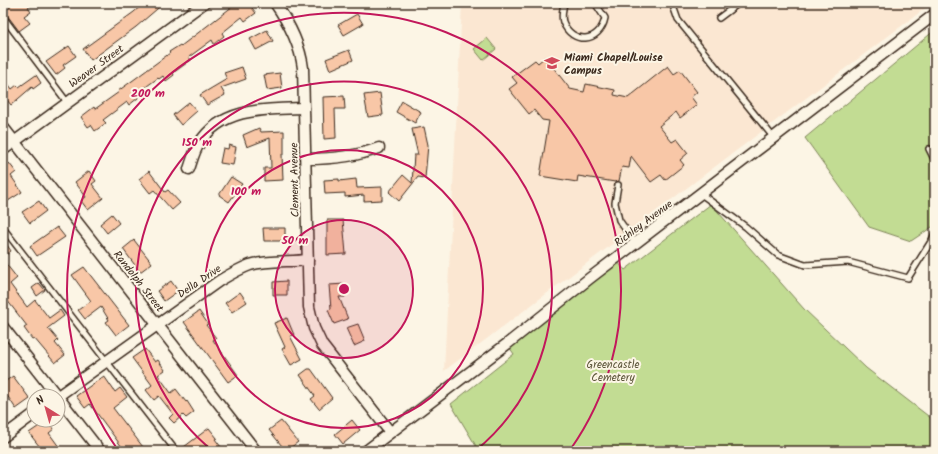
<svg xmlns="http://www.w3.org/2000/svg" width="938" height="454" font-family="Kalam,sans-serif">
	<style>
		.built { fill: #fbe7d2 }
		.green { fill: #c2dc93; stroke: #7e8358 }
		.building { fill: #f8c7a7; stroke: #3b2a1e }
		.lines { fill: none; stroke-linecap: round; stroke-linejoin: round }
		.service-casing { stroke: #3b2a1e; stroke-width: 8 }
		.minor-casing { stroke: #3b2a1e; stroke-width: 13 }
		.service { stroke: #fcf5e5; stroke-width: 5 }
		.minor { stroke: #fcf5e5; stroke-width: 10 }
		.ring { fill: none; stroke: #c2185b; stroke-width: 2 }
		.labels { text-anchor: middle; stroke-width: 4; stroke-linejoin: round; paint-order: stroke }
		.poi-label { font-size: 11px; font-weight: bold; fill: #3b2a1e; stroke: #fcf5e5; text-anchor: start }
		.street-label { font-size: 11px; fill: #3b2a1e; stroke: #fcf5e5 }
		.park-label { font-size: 11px; fill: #5d563b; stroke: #fcf5e5 }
		.centre { fill: #c2185b; stroke: #fcf5e5; stroke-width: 2 }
		.ring-label { font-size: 12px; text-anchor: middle; font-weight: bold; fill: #c2185b; stroke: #fcf5e5; stroke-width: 4; stroke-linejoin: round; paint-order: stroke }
	</style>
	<rect width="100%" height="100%" fill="#fcf5e5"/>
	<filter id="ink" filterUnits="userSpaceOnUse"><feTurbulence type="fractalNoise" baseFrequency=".025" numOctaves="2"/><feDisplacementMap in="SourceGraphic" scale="8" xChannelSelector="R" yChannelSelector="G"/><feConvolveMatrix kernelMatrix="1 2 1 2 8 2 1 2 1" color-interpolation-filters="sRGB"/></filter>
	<g filter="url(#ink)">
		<!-- built -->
		<polygon class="built" points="462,3 932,3 444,371"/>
		<!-- green -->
		<g class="green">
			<polygon points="935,30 935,225 911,241 869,227 805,138"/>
			<polygon points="487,38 496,49 483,60 474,49"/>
			<polygon points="711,204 804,309 866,368 932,419 935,420 935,451 479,451 451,404 514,354 507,344 615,259 625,270"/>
		</g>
		<!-- building -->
		<g class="building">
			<polygon points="14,3 35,3 28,7 31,11 24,16 30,23 19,31 4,11"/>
			<polygon points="144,3 164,3 136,27 91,60 83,49 134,12"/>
			<polygon points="237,3 248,3 256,13 245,21 242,17 222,33 224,36 214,44 212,40 189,57 191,60 173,73 174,75 166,81 163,76 159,79 158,78 136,94 138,98 129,105 127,102 103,120 106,123 95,131 91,125 88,127 81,117 94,107 95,109 119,92 118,91 132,81 170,53 169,52 180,45 181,46"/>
			<polygon points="357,14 363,24 344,35 338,25"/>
			<polygon points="267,30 273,41 256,50 250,39"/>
			<polygon points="69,46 76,56 63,65 65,68 56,75 46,62"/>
			<polygon points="349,50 353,60 330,70 326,59"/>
			<polygon points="545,57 570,89 584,92 586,84 615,90 614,95 628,98 668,66 674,74 680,70 697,92 691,97 697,105 680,118 676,112 659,126 672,142 677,139 688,153 680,160 684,165 665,180 661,175 651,182 631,156 629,168 622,167 619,181 615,182 578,176 577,182 540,176 549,121 542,120 534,110 529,114 509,89 517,83 512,77 535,60 538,63"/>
			<polygon points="242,67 246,79 221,88 225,95 207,105 200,95 227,79 224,73"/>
			<polygon points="280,73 282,88 267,90 264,75"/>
			<polygon points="36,75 41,83 33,89 32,87 11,105 3,95 3,77 12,89 17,85 19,87"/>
			<polygon points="380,93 383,115 368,117 364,95"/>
			<polygon points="344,96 345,109 335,109 336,138 324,139 323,97"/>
			<polygon points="402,101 421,112 415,123 396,112"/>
			<polygon points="189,102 197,111 181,125 173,115"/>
			<polygon points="424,127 428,145 425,178 418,177 399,201 389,192 403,175 412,183 414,155 418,155 412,129"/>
			<polygon points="259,128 261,132 284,131 284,154 282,154 283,180 264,181 264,168 271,168 270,138 247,147 243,135"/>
			<polygon points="229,145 236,147 233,165 220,163 223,148 228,149"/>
			<polygon points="9,163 16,172 11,176 22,192 8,201 3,193 3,165 4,166"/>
			<polygon points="89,171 96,181 92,184 103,198 88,210 81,201 86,197 75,182"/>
			<polygon points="149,171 165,192 168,190 180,203 172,210 154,190 150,193 139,179"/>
			<polygon points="231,177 242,184 229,202 219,195"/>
			<polygon points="339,179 339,181 356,179 357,188 382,187 382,200 364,201 364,195 345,197 345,193 325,194 324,180"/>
			<polygon points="39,201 46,211 30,223 22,212"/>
			<polygon points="112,214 119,223 107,233 100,224"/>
			<polygon points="327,220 343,220 346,254 327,255"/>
			<polygon points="57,227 65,237 37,256 30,246"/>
			<polygon points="263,228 285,228 285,241 264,241"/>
			<polygon points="3,239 11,251 3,257"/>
			<polygon points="134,240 152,263 140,272 123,249"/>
			<polygon points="3,260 17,278 10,284 27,307 35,300 49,318 60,310 64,316 48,328 58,340 55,343 65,355 55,363 34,338 32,339 24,328 27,326 3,295"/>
			<polygon points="84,267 129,325 116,335 106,322 109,320 101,307 85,319 78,310 91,301 72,275"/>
			<polygon points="171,281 178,291 164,301 157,291"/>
			<polygon points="287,281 287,295 273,295 273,282"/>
			<polygon points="39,283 45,290 37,296 32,288"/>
			<polygon points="345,284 345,297 339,297 348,319 334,324 328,310 331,309 329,285"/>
			<polygon points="240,292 247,302 232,312 225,303"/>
			<polygon points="199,311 208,324 206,325 216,338 213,340 238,375 228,382 184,322"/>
			<polygon points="287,318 294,335 290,336 302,359 291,365 282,349 285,347 274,323"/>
			<polygon points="358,324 365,341 354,346 346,328"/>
			<polygon points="145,349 155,362 158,360 165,370 158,375 171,393 176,389 186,402 187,401 194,412 186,418 183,415 174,423 169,418 173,414 159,396 154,400 146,390 152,385 132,358"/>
			<polygon points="308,369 311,369 332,398 319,409 311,399 315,396 300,375"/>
			<polygon points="13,376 30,399 16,409 3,389 3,383"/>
			<polygon points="104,376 115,392 120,388 127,397 113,408 143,447 138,451 116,451 122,447 90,404 85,408 76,396"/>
			<polygon points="48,420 54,429 49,433 62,451 43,451 29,433"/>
			<polygon points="352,420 360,430 343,444 335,434"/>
			<polygon points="281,421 298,442 286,451 269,430"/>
			<polygon points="209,428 217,438 215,439 224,451 180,451 180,450"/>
		</g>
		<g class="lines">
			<!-- service casing -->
			<g class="service-casing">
				<g id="service">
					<path d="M564 3C563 9 561 16 563 22 572 45 600 43 605 18L595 3"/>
					<polyline points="672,3 678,20 774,138"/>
					<polyline points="3,17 67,102"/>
					<polyline points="719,18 739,3"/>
					<polyline points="929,149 935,161"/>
					<polyline points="618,185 615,203 619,220 636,244"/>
					<polyline points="701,194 746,227 778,255 805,265 848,262 908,278 932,240 935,233"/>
					<polyline points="3,228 176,451"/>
				</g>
			</g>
			<!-- minor casing -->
			<g class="minor-casing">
				<g id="minor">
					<path d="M275 3C289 23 300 44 303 68L309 307 314 328 322 345 390 432"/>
					<polyline points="3,127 256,451"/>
					<polyline points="3,150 204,3"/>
					<path d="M306 159C331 159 355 157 379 148"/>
					<path d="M189 169C192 161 194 151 199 144 221 107 267 109 304 108"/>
					<polyline points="3,327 57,396"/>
					<path d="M58 396 219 281C229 275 239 269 250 265 268 260 289 262 308 260"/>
					<polyline points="58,397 100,451"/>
					<polyline points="3,437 34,414"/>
					<polyline points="366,451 507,344 590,278 935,14"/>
				</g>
			</g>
			<!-- service -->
			<use href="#service" class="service"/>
			<!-- minor -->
			<use href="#minor" class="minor"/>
		</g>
	</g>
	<!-- distance rings -->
	<circle cx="344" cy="289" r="69" fill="#c2185b" fill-opacity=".12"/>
	<g class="ring">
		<circle cx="344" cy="289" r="69"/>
		<circle cx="344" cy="289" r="139"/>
		<path d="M213 451A208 208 0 1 1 475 451"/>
		<path d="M118 450A277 277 0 1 1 570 450"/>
	</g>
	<!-- icons -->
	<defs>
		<g id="school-bare" transform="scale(1.2)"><path d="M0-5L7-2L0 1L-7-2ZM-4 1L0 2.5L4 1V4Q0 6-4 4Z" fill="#d1495b" stroke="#fcf5e5" stroke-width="2.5" paint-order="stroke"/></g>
	</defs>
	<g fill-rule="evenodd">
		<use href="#school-bare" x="552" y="63"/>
	</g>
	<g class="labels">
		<!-- poi labels -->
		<g class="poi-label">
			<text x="564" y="61">Miami Chapel/Louise<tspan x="564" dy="13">Campus</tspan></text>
		</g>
		<!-- street labels -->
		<g class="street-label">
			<text transform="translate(96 66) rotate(-36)" y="4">Weaver Street</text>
			<text transform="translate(294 180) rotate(-91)" y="4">Clement Avenue</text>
			<text transform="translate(643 223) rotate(-37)" y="4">Richley Avenue</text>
			<text transform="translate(139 281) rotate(52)" y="4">Randolph Street</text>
			<text transform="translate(199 281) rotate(-34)" y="4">Della Drive</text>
		</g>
		<!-- park labels -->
		<g class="park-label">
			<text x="613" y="368">Greencastle<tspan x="613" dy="13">Cemetery</tspan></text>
		</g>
	</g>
	<circle cx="344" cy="289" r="6" class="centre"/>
	<g class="ring-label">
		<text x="148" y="97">200 m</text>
		<text x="197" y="146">150 m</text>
		<text x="246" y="195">100 m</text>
		<text x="295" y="244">50 m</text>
	</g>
	<!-- margin -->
	<rect width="938" height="454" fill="none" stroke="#fcf5e5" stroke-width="16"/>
	<rect x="8" y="8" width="922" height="438" fill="none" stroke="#3b2a1e" stroke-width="1.5" filter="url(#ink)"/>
	<!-- north arrow -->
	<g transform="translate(46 408) rotate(323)"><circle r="19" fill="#fcf5e5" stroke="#afa495"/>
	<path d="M0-3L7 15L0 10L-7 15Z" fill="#d1495b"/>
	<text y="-6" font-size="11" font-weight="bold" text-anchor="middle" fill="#3b2a1e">N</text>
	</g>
</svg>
